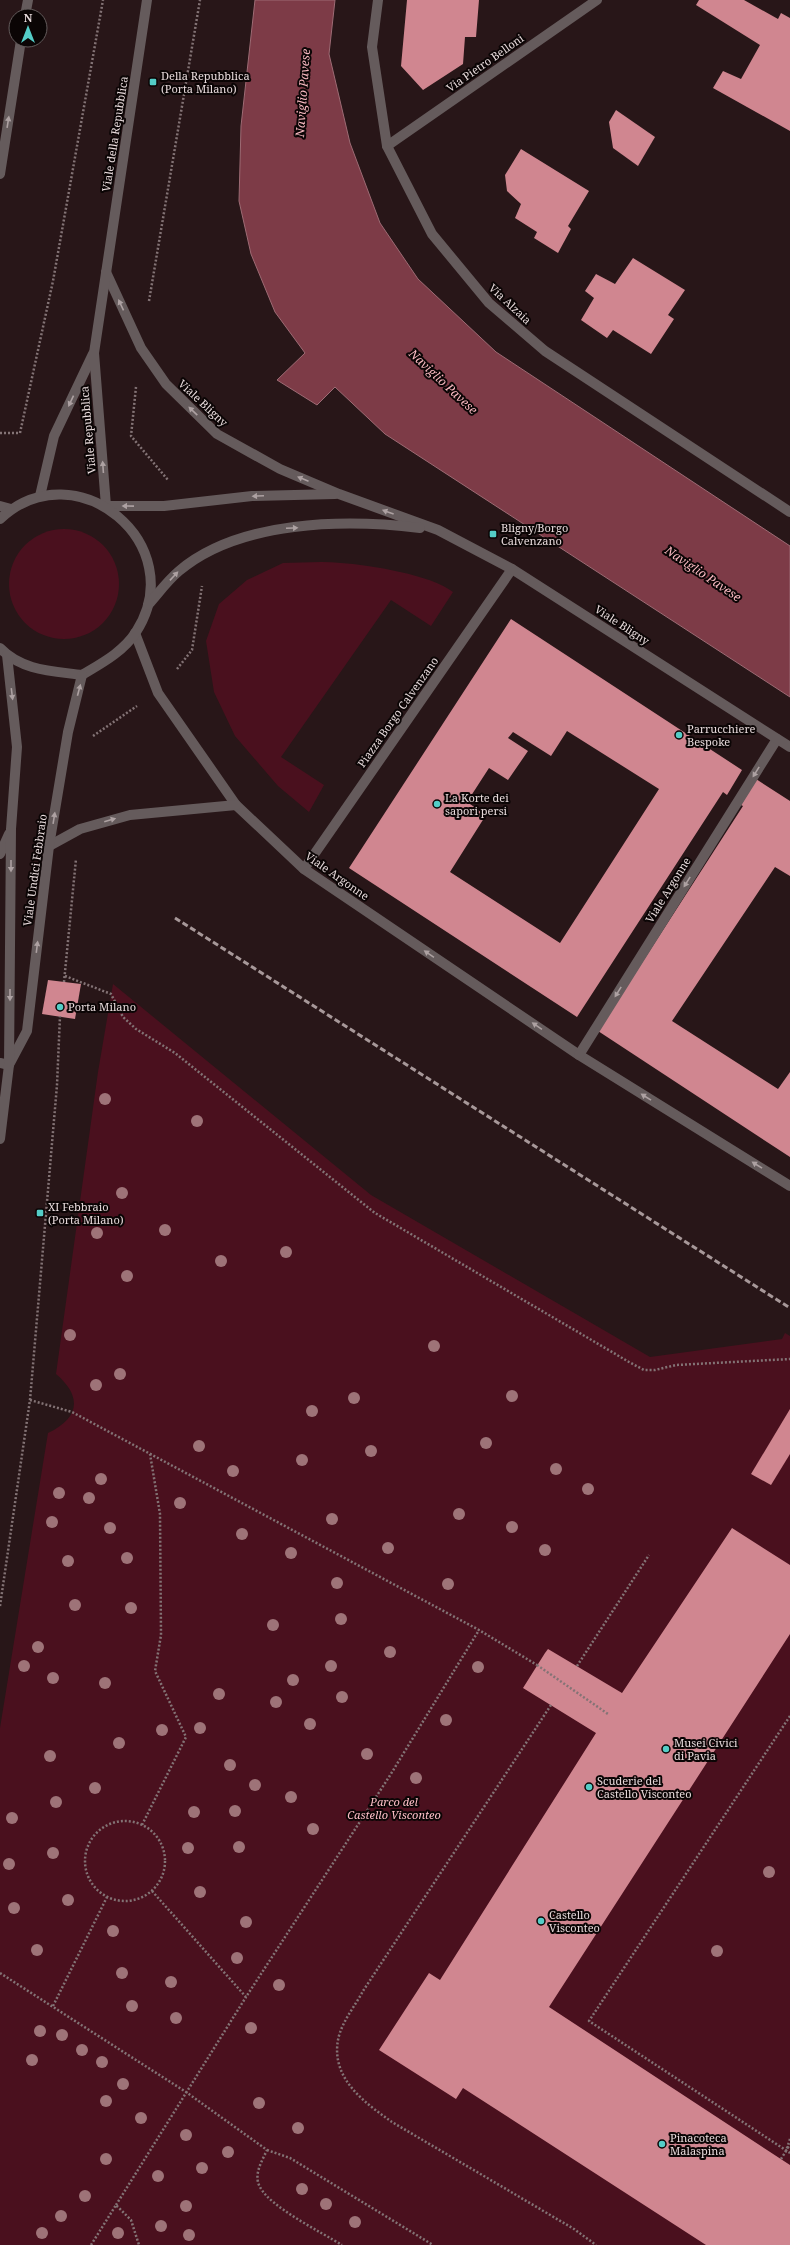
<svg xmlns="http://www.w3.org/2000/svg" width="790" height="2245" font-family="'Noto Serif',serif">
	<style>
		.green { fill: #4a101e }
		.water { fill: #7d3b47; stroke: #9d6b74 }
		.building { fill: #d08690; fill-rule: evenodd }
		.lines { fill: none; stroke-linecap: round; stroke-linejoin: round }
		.path { stroke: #837375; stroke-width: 2.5; stroke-dasharray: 2 2; stroke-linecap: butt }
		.service { stroke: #655b5c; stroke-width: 10 }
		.pedestrian { stroke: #655b5c; stroke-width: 10 }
		.minor { stroke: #655b5c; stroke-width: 10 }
		.tertiary { stroke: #655b5c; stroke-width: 10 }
		.rail { stroke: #a79899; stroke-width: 3; stroke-dasharray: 6 3; stroke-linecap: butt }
		.path-bridge { stroke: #837375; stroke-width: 2.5; stroke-dasharray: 2 2; stroke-linecap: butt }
		.tree { fill: #9e7378 }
		.oneway { fill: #ada1a2 }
		.poi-dot { fill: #54cdc7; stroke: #0b0505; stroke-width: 1.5 }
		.labels { text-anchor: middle; stroke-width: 4; stroke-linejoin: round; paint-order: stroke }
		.street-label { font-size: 11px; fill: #e8dbdc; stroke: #0b0505 }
		.poi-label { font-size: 11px; fill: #e8dbdc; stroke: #0b0505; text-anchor: start }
		.park-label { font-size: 11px; font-style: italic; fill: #febfc7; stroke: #0b0505 }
		.water-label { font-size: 12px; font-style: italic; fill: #f8b9c1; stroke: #0b0505 }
	</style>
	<rect width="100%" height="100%" fill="#281618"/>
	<!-- green -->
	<g class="green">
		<circle cx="64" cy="584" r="55"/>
		<path d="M283 563C302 563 322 561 341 563 370 565 432 575 453 592L431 626 391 600 281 757 324 785 309 812 278 786 235 736 214 692 206 641 219 604 247 580Z"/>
		<path d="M113 984 371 1195 650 1357 782 1339 785 1333 790 1336V2245H0V1728L48 1433C79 1418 83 1397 56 1374L98 1072Z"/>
	</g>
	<!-- water -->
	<polygon class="water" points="255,0 335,0 329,54 350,143 380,223 418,279 496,352 790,546 790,697 385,434 335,387 317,405 277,380 305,353 275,312 251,254 239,201 241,126"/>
	<!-- building -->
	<g class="building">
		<polygon points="407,0 479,0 476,37 465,37 463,64 423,90 401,66"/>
		<polygon points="699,0 744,0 778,19 781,13 790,18 790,131 713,88 723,71 741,79 760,45 696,5"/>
		<polygon points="616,110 655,137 638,166 613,148 609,122"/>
		<polygon points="521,149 589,191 568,226 571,229 558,253 534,238 537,232 515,218 521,204 507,191 505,175"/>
		<polygon points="633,258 685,290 668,315 674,319 651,354 613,330 607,338 581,320 594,298 585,291 596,274 615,284"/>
		<path d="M511 619 742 770 727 795 723 792 577 1017 349 868ZM567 731 659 789 560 943 450 872 486 815 467 802 489 768 508 780 528 751 508 738 513 732 551 756Z"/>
		<polygon points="756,779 790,801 790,876 775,867 672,1021 778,1089 790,1072 790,1157 598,1031 743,806 741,805"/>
		<polygon points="48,980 81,984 75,1019 42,1014"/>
		<polygon points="790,1409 790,1454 771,1485 751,1474"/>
		<polygon points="732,1528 790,1565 790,1634 549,2007 790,2165 790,2245 706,2245 463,2088 456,2099 379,2050 429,1973 440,1980 596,1733 523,1688 545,1653 548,1649 622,1693"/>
	</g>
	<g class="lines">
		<!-- path -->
		<g class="path">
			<polyline points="149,301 200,0"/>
			<polyline points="136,387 131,436 168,480"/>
			<polyline points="0,433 20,433 53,281 103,0"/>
			<polyline points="177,669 192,650 202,586"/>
			<polyline points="93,736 137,706"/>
			<polyline points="65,976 111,994 123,1017 136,1029 175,1053 375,1213 629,1362 644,1370 655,1370 676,1365 790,1359"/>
			<polyline points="64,982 76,859"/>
			<polyline points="30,1400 72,1412 479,1630 537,1665"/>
			<polyline points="0,1606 30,1400 57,1085 60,1016"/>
			<polyline points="577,1666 649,1555"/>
			<path d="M551 1705 363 1991C355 2006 341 2023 338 2040 331 2079 365 2103 392 2122L574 2229 596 2245"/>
			<polyline points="790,1716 589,2021 790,2153"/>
			<circle cx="125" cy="1861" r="40"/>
			<polyline points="142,1825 186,1737 155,1671 161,1635 160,1514 150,1454"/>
			<polyline points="152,1891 246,1997 389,1777 479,1630"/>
			<path d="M0 1973 186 2092 267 2150C262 2161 253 2175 260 2187 270 2207 321 2232 342 2245"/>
			<polyline points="53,2006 107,1897"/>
			<polyline points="790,2139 786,2151 790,2144"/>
			<polyline points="267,2150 290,2158 433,2245"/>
			<polyline points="781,2159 786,2151"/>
			<polyline points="116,2205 246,1997"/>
			<polyline points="91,2245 116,2205 131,2220 139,2245"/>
		</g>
		<!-- service -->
		<g class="service">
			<polyline points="387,146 597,0"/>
			<polyline points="304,869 512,569"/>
		</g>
		<!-- pedestrian -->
		<polyline class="pedestrian" points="378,0 372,47 387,146 432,234 489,303 545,351 790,512"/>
		<!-- minor -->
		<g class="minor">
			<polyline points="25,16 28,0"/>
			<polyline points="0,174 21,40"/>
			<polyline points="0,506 11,509"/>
			<polyline points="135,633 158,693 236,805 304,869 579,1055 790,1186"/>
			<polyline points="49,846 80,829 130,815 236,805"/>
			<polyline points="579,1055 777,739"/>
			<polyline points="0,1063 9,1065"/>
		</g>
		<!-- tertiary -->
		<g class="tertiary">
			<polyline points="106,272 141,348 166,384 217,434 280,469 339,494 438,530 512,569 790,747"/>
			<polyline points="40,496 54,436 93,354"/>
			<polyline points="106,506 94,353 147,0"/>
			<polyline points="106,506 164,506 252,496 335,494"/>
			<path d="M0 519C76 448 192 545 136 632 123 652 102 663 82 675 53 671 22 671 0 648"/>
			<path d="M148 605C158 594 167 581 179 571 239 520 345 519 420 528"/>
			<polyline points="0,854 9,834"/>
			<polyline points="10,1063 27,1031 49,846 68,732 82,675"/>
			<polyline points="0,1139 9,1065 11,829 17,747 7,655"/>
		</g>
		<!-- rail -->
		<polyline class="rail" points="175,918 790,1308"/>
		<!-- path-bridge -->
		<polyline class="path-bridge" points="537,1665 608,1714"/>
	</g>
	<!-- trees -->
	<g class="tree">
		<circle cx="105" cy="1099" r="6"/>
		<circle cx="197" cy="1121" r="6"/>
		<circle cx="122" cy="1193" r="6"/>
		<circle cx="165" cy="1230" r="6"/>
		<circle cx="97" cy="1233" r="6"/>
		<circle cx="286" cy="1252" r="6"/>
		<circle cx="221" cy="1261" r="6"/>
		<circle cx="127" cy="1276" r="6"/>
		<circle cx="70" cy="1335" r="6"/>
		<circle cx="434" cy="1346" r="6"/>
		<circle cx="120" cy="1374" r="6"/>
		<circle cx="96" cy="1385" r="6"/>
		<circle cx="512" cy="1396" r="6"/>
		<circle cx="354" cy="1398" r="6"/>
		<circle cx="312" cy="1411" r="6"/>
		<circle cx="486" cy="1443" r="6"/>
		<circle cx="199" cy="1446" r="6"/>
		<circle cx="371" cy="1451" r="6"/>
		<circle cx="302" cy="1460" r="6"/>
		<circle cx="556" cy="1469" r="6"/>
		<circle cx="233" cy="1471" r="6"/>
		<circle cx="101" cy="1479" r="6"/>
		<circle cx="588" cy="1489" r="6"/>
		<circle cx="59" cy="1493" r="6"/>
		<circle cx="89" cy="1498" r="6"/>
		<circle cx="180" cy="1503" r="6"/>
		<circle cx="459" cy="1514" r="6"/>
		<circle cx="332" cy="1519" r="6"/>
		<circle cx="52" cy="1522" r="6"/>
		<circle cx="512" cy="1527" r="6"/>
		<circle cx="110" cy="1528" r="6"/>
		<circle cx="242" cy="1534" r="6"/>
		<circle cx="388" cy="1548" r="6"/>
		<circle cx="545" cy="1550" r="6"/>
		<circle cx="291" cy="1553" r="6"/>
		<circle cx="127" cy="1558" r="6"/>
		<circle cx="68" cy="1561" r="6"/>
		<circle cx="337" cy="1583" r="6"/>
		<circle cx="448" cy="1584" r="6"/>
		<circle cx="75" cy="1605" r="6"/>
		<circle cx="131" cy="1608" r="6"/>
		<circle cx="341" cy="1619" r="6"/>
		<circle cx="273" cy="1625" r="6"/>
		<circle cx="38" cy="1647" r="6"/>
		<circle cx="390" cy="1652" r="6"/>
		<circle cx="24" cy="1666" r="6"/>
		<circle cx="331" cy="1666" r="6"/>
		<circle cx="478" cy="1667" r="6"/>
		<circle cx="53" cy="1678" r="6"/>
		<circle cx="293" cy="1680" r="6"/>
		<circle cx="105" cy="1683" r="6"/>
		<circle cx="219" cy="1694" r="6"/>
		<circle cx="342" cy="1697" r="6"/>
		<circle cx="276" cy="1702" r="6"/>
		<circle cx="446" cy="1720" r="6"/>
		<circle cx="310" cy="1724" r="6"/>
		<circle cx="200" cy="1728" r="6"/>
		<circle cx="162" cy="1730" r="6"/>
		<circle cx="119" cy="1743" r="6"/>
		<circle cx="367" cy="1754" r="6"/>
		<circle cx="50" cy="1756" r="6"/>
		<circle cx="230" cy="1765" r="6"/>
		<circle cx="416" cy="1778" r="6"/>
		<circle cx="255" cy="1785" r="6"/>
		<circle cx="95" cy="1788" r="6"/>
		<circle cx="291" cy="1797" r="6"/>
		<circle cx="56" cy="1802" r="6"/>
		<circle cx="235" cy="1811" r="6"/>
		<circle cx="194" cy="1812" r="6"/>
		<circle cx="12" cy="1818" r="6"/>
		<circle cx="313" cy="1829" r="6"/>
		<circle cx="239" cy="1847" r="6"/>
		<circle cx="188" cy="1848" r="6"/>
		<circle cx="53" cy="1853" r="6"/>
		<circle cx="9" cy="1864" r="6"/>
		<circle cx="769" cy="1872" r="6"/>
		<circle cx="200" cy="1892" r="6"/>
		<circle cx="68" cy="1900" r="6"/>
		<circle cx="14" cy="1908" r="6"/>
		<circle cx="246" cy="1922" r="6"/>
		<circle cx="113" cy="1931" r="6"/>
		<circle cx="37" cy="1950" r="6"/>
		<circle cx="717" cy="1951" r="6"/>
		<circle cx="237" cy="1958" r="6"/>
		<circle cx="122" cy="1973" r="6"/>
		<circle cx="171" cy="1982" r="6"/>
		<circle cx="279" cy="1985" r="6"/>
		<circle cx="132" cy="2006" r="6"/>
		<circle cx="176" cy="2018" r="6"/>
		<circle cx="251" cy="2028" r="6"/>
		<circle cx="40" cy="2031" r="6"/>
		<circle cx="62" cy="2035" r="6"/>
		<circle cx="82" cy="2050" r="6"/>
		<circle cx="32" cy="2060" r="6"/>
		<circle cx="102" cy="2062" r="6"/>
		<circle cx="123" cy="2084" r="6"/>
		<circle cx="106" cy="2101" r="6"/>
		<circle cx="259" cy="2103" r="6"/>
		<circle cx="141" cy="2118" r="6"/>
		<circle cx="298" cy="2128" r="6"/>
		<circle cx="186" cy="2135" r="6"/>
		<circle cx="228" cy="2152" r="6"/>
		<circle cx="106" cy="2159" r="6"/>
		<circle cx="202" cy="2168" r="6"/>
		<circle cx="158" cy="2176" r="6"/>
		<circle cx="302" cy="2189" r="6"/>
		<circle cx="85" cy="2196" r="6"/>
		<circle cx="326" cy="2204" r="6"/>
		<circle cx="186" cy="2206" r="6"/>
		<circle cx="61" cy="2216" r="6"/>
		<circle cx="355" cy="2222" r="6"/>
		<circle cx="161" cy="2226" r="6"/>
		<circle cx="42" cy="2233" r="6"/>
		<circle cx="118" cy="2233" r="6"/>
		<circle cx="189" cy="2235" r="6"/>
	</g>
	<!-- one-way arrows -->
	<defs><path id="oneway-solid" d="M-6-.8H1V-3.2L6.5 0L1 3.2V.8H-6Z"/></defs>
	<g class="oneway">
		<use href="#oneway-solid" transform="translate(8 122) rotate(-81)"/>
		<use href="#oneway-solid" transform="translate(121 305) rotate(-115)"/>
		<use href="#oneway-solid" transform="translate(71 401) rotate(115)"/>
		<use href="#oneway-solid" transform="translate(193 411) rotate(-136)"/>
		<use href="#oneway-solid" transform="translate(103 467) rotate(-94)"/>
		<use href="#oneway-solid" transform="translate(303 479) rotate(-157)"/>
		<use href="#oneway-solid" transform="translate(258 496) rotate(177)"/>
		<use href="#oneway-solid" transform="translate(128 506) rotate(-179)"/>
		<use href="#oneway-solid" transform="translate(388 512) rotate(-160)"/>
		<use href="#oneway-solid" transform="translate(292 528) rotate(-3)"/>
		<use href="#oneway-solid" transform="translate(174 576) rotate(-47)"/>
		<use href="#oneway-solid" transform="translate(79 690) rotate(-75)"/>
		<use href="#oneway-solid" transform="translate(12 694) rotate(83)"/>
		<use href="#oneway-solid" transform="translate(756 772) rotate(122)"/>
		<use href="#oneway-solid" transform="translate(54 818) rotate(-81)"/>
		<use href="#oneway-solid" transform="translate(110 820) rotate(-16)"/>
		<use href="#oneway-solid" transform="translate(11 866) rotate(90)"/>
		<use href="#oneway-solid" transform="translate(687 882) rotate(122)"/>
		<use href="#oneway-solid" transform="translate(37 947) rotate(-83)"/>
		<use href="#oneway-solid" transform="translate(429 954) rotate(-146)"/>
		<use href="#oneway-solid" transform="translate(618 992) rotate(122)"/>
		<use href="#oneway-solid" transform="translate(10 995) rotate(90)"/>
		<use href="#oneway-solid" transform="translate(537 1026) rotate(-146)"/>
		<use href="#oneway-solid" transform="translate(646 1097) rotate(-148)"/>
		<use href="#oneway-solid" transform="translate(757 1165) rotate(-148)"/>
	</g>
	<!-- markers -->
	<g class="poi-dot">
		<rect x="149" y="78" width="8" height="8" rx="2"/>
		<rect x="489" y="530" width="8" height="8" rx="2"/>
		<circle cx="679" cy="735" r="4"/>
		<circle cx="437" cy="804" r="4"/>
		<circle cx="60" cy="1007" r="4"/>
		<rect x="36" y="1209" width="8" height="8" rx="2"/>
		<circle cx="666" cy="1749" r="4"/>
		<circle cx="589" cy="1787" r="4"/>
		<circle cx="541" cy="1921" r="4"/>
		<circle cx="662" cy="2144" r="4"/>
	</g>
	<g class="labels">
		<!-- street labels -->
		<g class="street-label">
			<text transform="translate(485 63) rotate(-35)" y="4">Via Pietro Belloni</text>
			<text transform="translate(115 134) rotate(-81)" y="4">Viale della Repubblica</text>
			<text transform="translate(510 304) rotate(43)" y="4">Via Alzaia</text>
			<text transform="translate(203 403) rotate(43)" y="4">Viale Bligny</text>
			<text transform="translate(88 430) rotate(-95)" y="4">Viale Repubblica</text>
			<text transform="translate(622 625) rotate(33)" y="4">Viale Bligny</text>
			<text transform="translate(398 712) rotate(-55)" y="4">Piazza Borgo Calvenzano</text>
			<text transform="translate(35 870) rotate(-82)" y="4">Viale Undici Febbraio</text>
			<text transform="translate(337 876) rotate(35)" y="4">Viale Argonne</text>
			<text transform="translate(668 890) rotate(-58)" y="4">Viale Argonne</text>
		</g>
		<!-- poi labels -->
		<g class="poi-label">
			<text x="161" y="80">Della Repubblica<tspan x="161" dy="13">(Porta Milano)</tspan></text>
			<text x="501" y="532">Bligny/Borgo<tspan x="501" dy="13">Calvenzano</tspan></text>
			<text x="687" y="733">Parrucchiere<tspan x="687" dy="13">Bespoke</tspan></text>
			<text x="445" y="802">La Korte dei<tspan x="445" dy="13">sapori persi</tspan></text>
			<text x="68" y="1011">Porta Milano</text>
			<text x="48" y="1211">XI Febbraio<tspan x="48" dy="13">(Porta Milano)</tspan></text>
			<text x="674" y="1747">Musei Civici<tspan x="674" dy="13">di Pavia</tspan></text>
			<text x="597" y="1785">Scuderie del<tspan x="597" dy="13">Castello Visconteo</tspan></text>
			<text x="549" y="1919">Castello<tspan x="549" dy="13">Visconteo</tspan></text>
			<text x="670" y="2142">Pinacoteca<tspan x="670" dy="13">Malaspina</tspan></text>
		</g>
		<!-- park labels -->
		<g class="park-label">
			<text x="394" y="1806">Parco del<tspan x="394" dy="13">Castello Visconteo</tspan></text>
		</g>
		<!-- water labels -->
		<g class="water-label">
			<text transform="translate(303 93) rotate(-86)" y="4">Naviglio Pavese</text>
			<text transform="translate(443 382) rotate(43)" y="4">Naviglio Pavese</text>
			<text transform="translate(703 574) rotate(34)" y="4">Naviglio Pavese</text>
		</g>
	</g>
	<!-- north arrow -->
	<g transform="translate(28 28)"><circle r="19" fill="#0b0505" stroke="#635b5b"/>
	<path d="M0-3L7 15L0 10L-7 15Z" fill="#54cdc7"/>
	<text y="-6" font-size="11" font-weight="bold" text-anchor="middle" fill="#e8dbdc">N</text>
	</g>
</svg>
